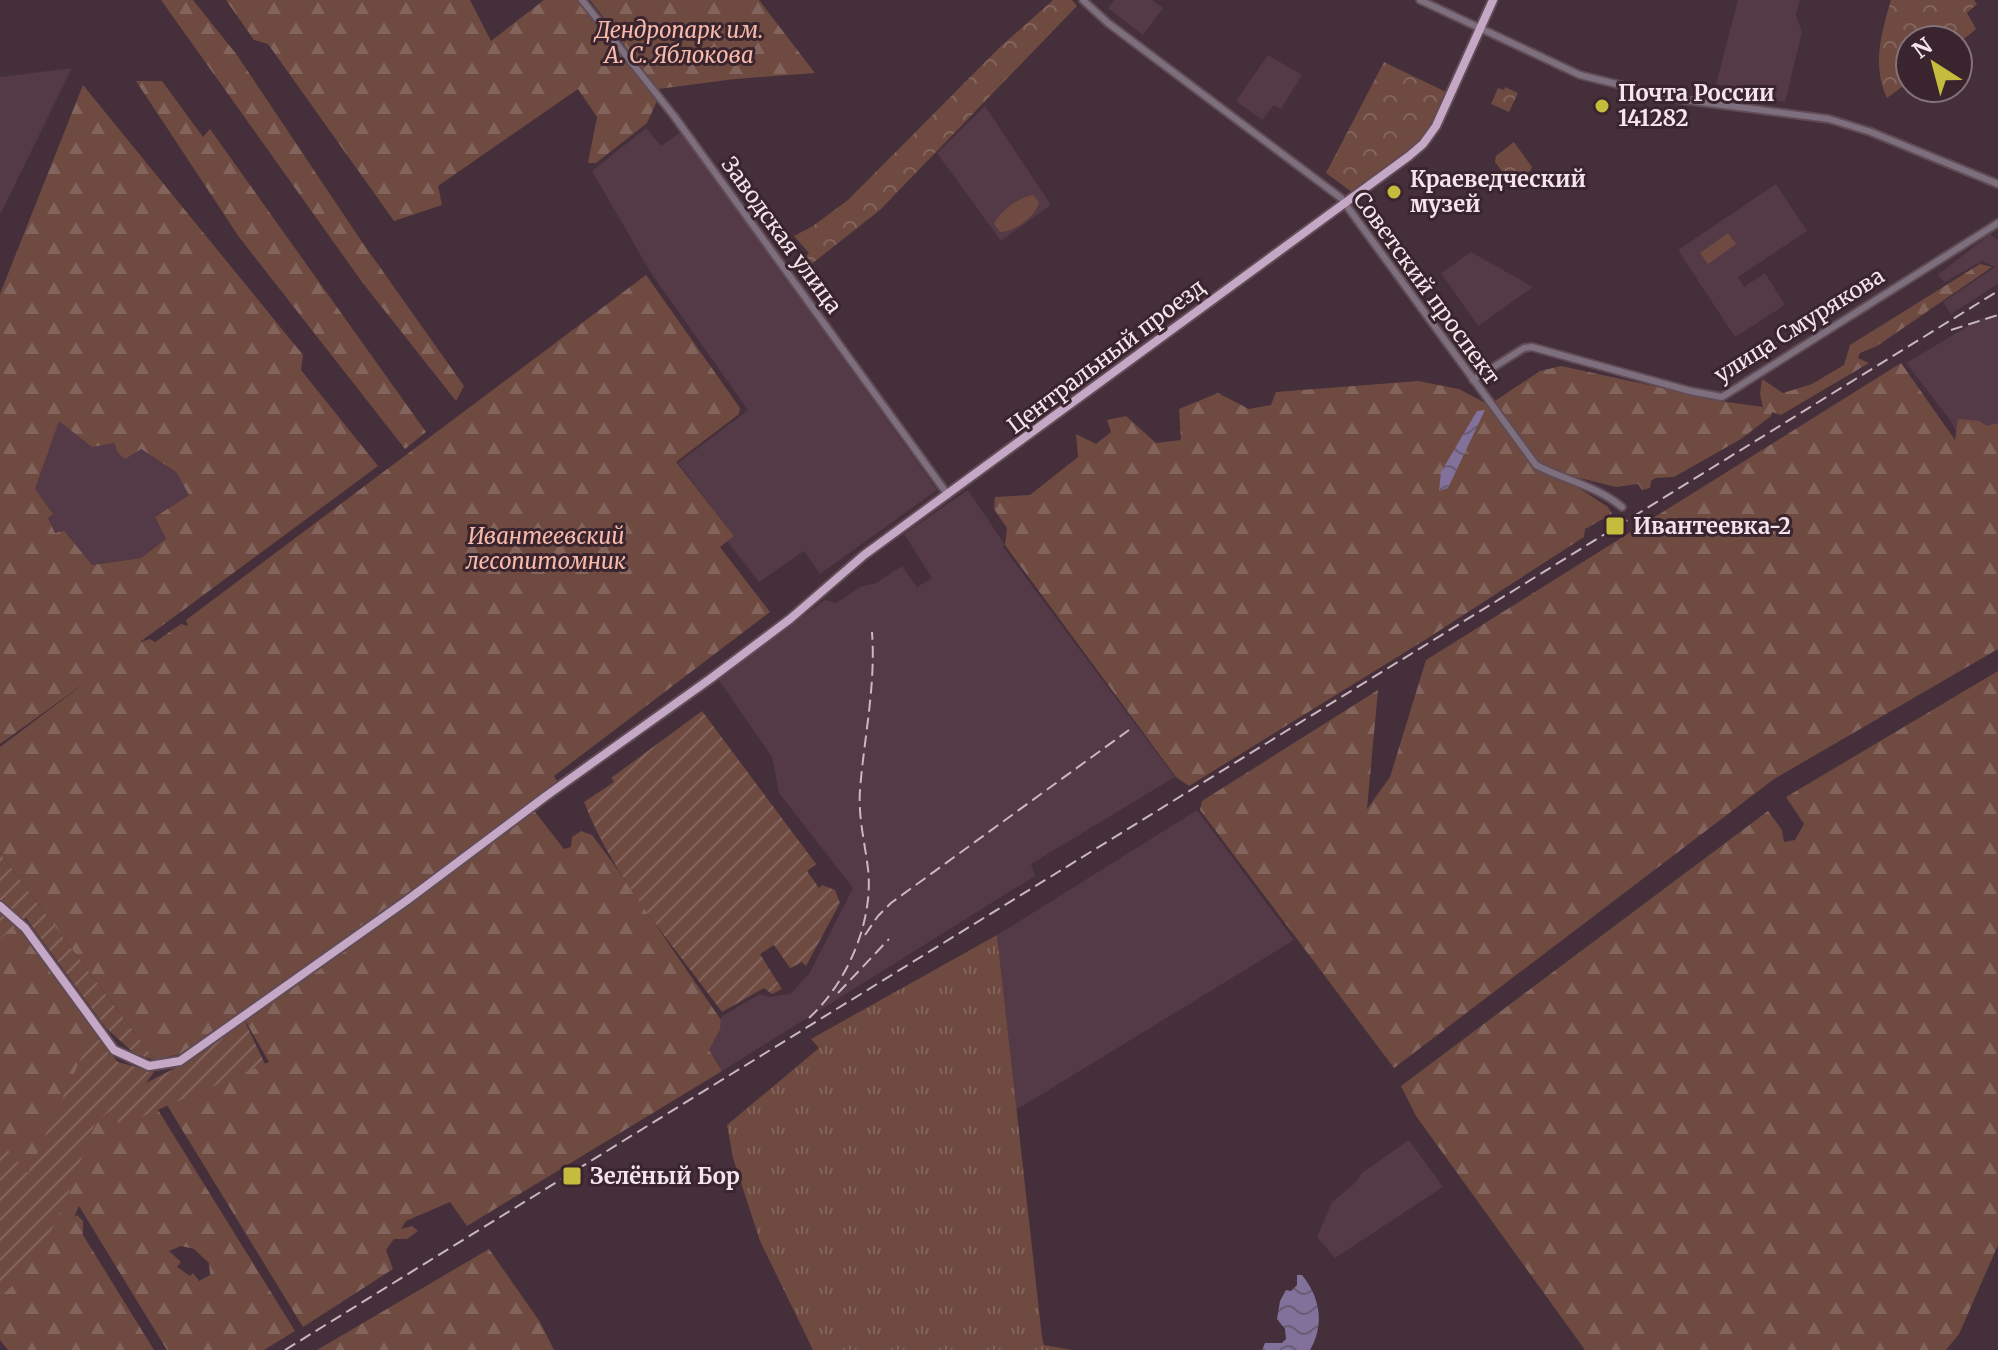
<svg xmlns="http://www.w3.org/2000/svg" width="1998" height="1350" font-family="Merriweather,serif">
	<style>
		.built { fill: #543946 }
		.grass { fill: url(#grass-tufts) }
		.forest { fill: url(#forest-firs); fill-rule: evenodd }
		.park { fill: url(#park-crowns) }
		.garden { fill: url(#garden-furrows) }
		.pitch { fill: #6e4a41 }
		.water { fill: url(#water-waves) }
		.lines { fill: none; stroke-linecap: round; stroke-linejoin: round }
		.minor-casing { stroke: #614c56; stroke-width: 10 }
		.major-casing { stroke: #614c56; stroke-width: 12 }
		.minor { stroke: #7e6f7f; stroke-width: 6 }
		.major { stroke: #c5a7c6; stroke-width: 8 }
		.rail { stroke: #c9b8c0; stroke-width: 2; stroke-dasharray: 12 6; stroke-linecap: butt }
		.poi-dot { fill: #c5bc3d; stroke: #3a252f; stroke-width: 3 }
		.labels { text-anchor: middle; stroke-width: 6; stroke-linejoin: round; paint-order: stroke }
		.park-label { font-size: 22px; font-style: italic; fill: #f8baaa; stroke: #3a252f }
		.poi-label { font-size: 22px; font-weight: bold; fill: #f4e5ec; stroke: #3a252f; text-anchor: start }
		.street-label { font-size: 22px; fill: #f4e5ec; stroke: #3a252f }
	</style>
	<defs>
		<pattern id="grass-tufts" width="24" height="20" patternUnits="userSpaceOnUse" patternTransform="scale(2)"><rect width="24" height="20" fill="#6e4a41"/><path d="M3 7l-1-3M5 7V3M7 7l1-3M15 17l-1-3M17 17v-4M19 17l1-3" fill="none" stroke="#83645d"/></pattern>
		<pattern id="forest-firs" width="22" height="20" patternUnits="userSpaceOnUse" patternTransform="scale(2)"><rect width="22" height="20" fill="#6e4a41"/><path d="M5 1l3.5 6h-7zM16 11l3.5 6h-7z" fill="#83645d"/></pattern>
		<pattern id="park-crowns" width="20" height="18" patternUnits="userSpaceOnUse" patternTransform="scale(2)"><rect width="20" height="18" fill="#6e4a41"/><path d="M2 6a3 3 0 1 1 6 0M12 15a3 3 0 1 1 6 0" fill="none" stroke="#83645d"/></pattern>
		<pattern id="garden-furrows" width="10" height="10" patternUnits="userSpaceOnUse" patternTransform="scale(2)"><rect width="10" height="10" fill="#6e4a41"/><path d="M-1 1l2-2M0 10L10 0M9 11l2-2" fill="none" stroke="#83645d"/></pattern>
		<pattern id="water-waves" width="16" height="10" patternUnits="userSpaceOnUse" patternTransform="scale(2)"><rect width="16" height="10" fill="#81719b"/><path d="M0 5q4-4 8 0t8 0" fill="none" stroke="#685d75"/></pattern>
	</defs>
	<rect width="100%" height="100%" fill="#452f3a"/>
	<!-- built -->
	<g class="built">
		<polygon points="1114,0 1152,0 1163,8 1143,35 1108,8"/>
		<polygon points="1738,0 1800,0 1796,15 1802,32 1785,102 1729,93 1729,87 1716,84"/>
		<polygon points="1268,55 1302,75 1281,109 1274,105 1262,120 1236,101"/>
		<polygon points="72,68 0,215 0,77"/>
		<polygon points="985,106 1051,205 1001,241 937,153"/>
		<polygon points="646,128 661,146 681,132 937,490 820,574 804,551 759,582 727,541 733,535 678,463 748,410 651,273 592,171"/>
		<polygon points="1776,184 1807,231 1738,277 1744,287 1765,273 1785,305 1735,337 1678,250"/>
		<polygon points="1990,234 1998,240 1998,284 1951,314 1943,302 1995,267 1982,261 1945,282 1938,275"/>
		<polygon points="1471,252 1533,287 1478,326 1441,273"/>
		<polygon points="1998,315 1998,440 1961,441 1950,420 1906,363 1980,319"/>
		<polygon points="59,420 114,443 118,453 140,449 176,472 189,495 156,516 166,539 141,558 91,565 64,532 55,533 35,489"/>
		<polygon points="968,490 1005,545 1003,547 1175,777 1031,864 1035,876 722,1071 709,1050 722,1016 760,994 768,997 790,994 809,974 853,888 779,793 772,757 718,679 825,600 836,603 860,587 876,583 902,566 917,587 932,578 904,534"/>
		<polygon points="1197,810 1294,940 1016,1110 997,935"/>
		<polygon points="1409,1140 1443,1187 1335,1258 1317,1237 1332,1202 1353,1185 1363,1172"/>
	</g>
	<!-- grass -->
	<polygon class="grass" points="997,935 1042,1337 1044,1345 1072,1350 813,1350 760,1241 733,1158 727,1125 819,1048 811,1039"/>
	<!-- forest -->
	<g class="forest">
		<polygon points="161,0 193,0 237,55 360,239 464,386 456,401 362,282"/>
		<polygon points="226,0 470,0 491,41 544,0 578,0 657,101 647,123 596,163 588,163 597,117 578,89 438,186 442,205 394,221 268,44 254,40"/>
		<polygon points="590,0 759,0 815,73 735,79 658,89"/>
		<polygon points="136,81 162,81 203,137 210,129 426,432 405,449 239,237"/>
		<path d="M83 85 303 355 301 370 378 466 140 642 150 639 155 642 181 624 188 626 186 620 646 275 740 408 739 414 676 462 734 536 720 547 770 612 554 776 557 781 528 803 564 849 571 847 572 837 581 831 592 835 618 870 721 1020 720 1029 709 1050 722 1071 467 1226 450 1202 406 1221 401 1229 412 1226 418 1231 407 1239H394L386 1250 393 1269 303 1327 167 1105 269 1062 246 1022 193 1058 180 1054 155 1060 0 853V747L89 680 0 744V294ZM59 421 92 447 114 443 118 453 125 459 141 449 176 472 189 495 155 517 166 539 141 558 92 565 64 531 55 533 48 518 53 514 35 489Z"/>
		<polygon points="1980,264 1992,267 1877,346 1860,353 1858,358 1869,363 1781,415 1772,412 1771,416 1741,439 1674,477 1655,478 1651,481 1650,488 1642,490 1638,484 1616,487 1580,478 1574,479 1574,485 1608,507 1612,514 1585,529 1584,537 1428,638 1189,786 1176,777 1005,545 1007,528 994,509 995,497 1030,495 1078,457 1076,434 1096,444 1111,432 1107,420 1126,416 1156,443 1181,440 1179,409 1218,393 1249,409 1271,405 1276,392 1418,381 1459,389 1489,405 1540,371 1561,366 1727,402 1763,407 1760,394 1762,379 1783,393 1812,384 1844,365 1850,345"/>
		<polygon points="1901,363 1955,440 1958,419 1979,421 1987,426 1998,423 1998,649 1774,779 1394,1068 1200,810 1202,801 1378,690 1367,809 1390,777 1426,660"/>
		<polygon points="1998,671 1998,1245 1959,1334 1946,1350 1585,1350 1416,1116 1401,1086 1768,811 1782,830 1784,842 1795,840 1804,824 1786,797"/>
		<path d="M17 923 149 1108 158 1110 295 1331 264 1350H167L79 1206 74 1217 77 1215 83 1221V1235L154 1350H8L0 1340V939ZM181 1246 194 1249 209 1263 210 1275 199 1281 193 1273 190 1276 177 1267 181 1262 169 1251Z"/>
		<polygon points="489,1249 540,1322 554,1350 317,1350"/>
	</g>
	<!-- park -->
	<g class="park">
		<polygon points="1053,0 1072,0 1077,6 880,210 809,266 804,259 809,253 794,236 813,226 848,200 999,48"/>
		<path d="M1891 0H1974L1977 4 1967 13 1976 29 1958 44V40H1910V81L1887 98C1872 65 1881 34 1891 0Z"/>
		<polygon points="1384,62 1446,92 1428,130 1419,141 1352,192 1326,173"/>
		<polygon points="1505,87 1518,93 1509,112 1491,104 1498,88 1504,90"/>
		<polygon points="1514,142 1532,167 1531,170 1512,184 1495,162 1496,156"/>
	</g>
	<!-- garden -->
	<g class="garden">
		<path d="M702 711 816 864 807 871 819 888 822 885 835 890 840 903 806 966 802 962 790 968 774 945 760 954 782 989 772 994 764 988 722 1012C674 946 613 878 584 802L614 782 611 778Z"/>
		<polygon points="0,853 155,1060 135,1054 106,1028 26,918 0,939"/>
		<path d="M245 1022 265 1064 120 1126 111 1110 96 1121C71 1182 53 1253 0 1297V1141L28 1173 93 1032 118 1062 154 1072 146 1083 193 1059Z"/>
	</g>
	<!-- pitch -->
	<g class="pitch">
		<path d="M1033 195 1039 202C1037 216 1013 233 1000 232L994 224C999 212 1019 197 1033 195Z"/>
		<polygon points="1728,233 1736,244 1708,264 1700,253"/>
	</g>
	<!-- water -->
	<g class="water">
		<polygon points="1485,410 1448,488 1439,491 1441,472 1477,411"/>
		<path d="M1297 1275H1302C1320 1297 1325 1324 1310 1350H1262L1265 1343H1282L1286 1339 1285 1329 1277 1319 1280 1301 1286 1290 1291 1291 1297 1285Z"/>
	</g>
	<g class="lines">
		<!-- minor casing -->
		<g class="minor-casing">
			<g id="minor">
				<polyline points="582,0 674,116 948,495"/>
				<path d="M1083 0 1108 23 1341 198 1536 465C1564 480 1597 486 1622 507"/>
				<polyline points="1420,0 1580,75 1677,99 1829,119 1871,132 1998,184"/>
				<polyline points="1473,380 1524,348 1532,347 1690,391 1722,397 1998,223"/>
			</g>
		</g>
		<!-- major casing -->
		<g class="major-casing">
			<polyline id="major" points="0,906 25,928 114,1050 149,1066 180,1061 406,901 546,796 710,679 790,619 864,555 1409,156 1423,144 1436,126 1493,0"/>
		</g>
		<!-- minor -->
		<use href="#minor" class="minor"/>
		<!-- major -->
		<use href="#major" class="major"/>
		<!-- rail -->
		<g class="rail">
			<polyline points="1951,330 1998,315"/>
			<polyline points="865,935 878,916 891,903 1129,730"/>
			<polyline points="838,993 889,939"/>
			<path d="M809 1018C847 983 874 921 868 869 865 843 858 817 860 790 864 738 876 685 872 632"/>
			<polyline points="285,1350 1998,291"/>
		</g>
	</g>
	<!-- markers -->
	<g class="poi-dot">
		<circle cx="1602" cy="106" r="8"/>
		<circle cx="1394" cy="192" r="8"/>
		<rect x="1605" y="516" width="20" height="20" rx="4"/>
		<rect x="562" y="1166" width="20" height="20" rx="4"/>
	</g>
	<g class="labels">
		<!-- park labels -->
		<g class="park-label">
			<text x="679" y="38">Дендропарк им.<tspan x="679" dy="25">А. С. Яблокова</tspan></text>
			<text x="546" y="544">Ивантеевский<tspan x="546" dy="25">лесопитомник</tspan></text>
		</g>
		<!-- poi labels -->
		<g class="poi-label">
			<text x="1618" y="101">Почта России<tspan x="1618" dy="25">141282</tspan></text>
			<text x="1410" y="187">Краеведческий<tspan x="1410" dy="25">музей</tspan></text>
			<text x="1633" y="534">Ивантеевка-2</text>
			<text x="590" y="1184">Зелёный Бор</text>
		</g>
		<!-- street labels -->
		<g class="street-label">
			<text transform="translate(782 235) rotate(54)" y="8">Заводская улица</text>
			<text transform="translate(1427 288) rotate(54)" y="8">Советский проспект</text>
			<text transform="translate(1799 325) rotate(-32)" y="8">улица Смурякова</text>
			<text transform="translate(1106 356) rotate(-37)" y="8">Центральный проезд</text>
		</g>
	</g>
	<!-- north arrow -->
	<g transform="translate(1934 64) rotate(324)"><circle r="38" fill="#3a252f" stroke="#84727b" stroke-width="2"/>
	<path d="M0-6L14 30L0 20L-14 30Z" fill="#c5bc3d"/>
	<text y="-12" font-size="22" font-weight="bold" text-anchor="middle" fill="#f4e5ec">N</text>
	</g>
</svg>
